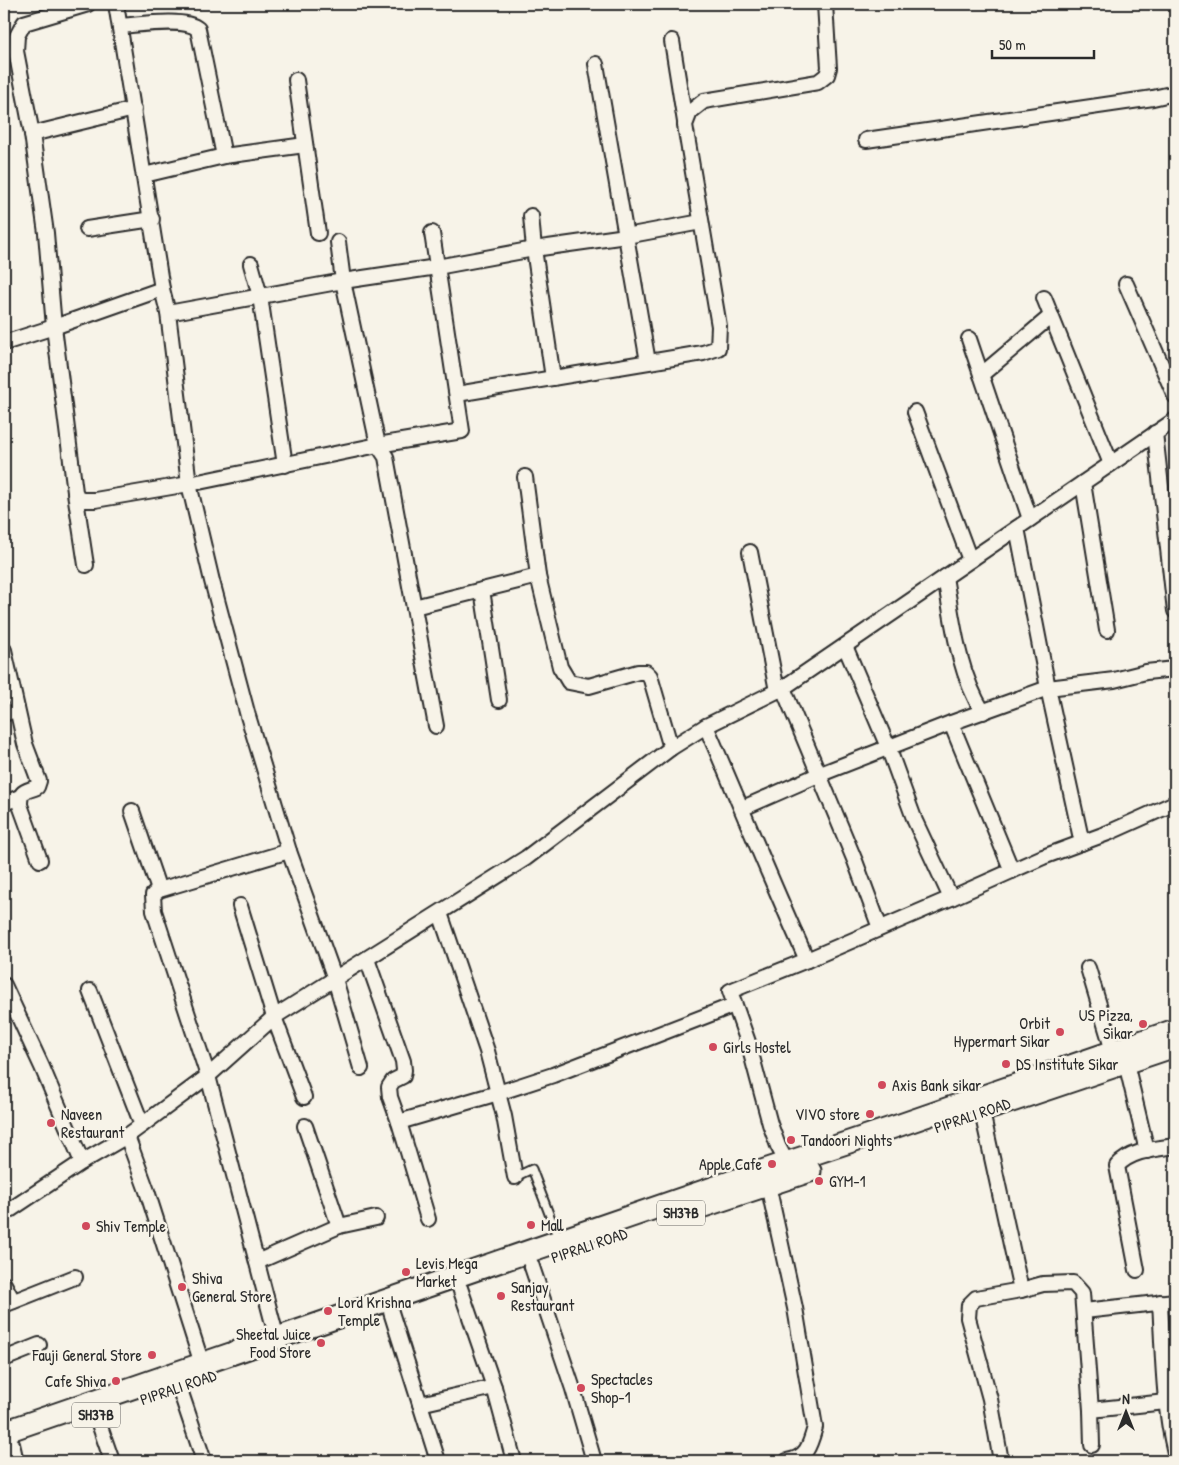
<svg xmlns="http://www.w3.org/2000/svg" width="1179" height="1465" font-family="'Patrick Hand',sans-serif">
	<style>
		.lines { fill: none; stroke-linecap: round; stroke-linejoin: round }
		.service-casing { stroke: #2b2b2b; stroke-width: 11 }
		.minor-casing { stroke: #2b2b2b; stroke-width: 18 }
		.primary-casing { stroke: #2b2b2b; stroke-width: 25 }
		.service { stroke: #f7f3e8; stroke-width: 7 }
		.minor { stroke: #f7f3e8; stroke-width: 14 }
		.primary { stroke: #f7f3e8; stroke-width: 21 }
		.poi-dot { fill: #d1495b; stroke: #f7f3e8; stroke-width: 2 }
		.labels { text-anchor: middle; stroke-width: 5; stroke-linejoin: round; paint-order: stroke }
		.shield { fill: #f7f3e8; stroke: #686764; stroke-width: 1 }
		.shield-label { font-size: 15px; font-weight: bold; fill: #2b2b2b }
		.poi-label { font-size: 16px; fill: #2b2b2b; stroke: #f7f3e8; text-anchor: start }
		.street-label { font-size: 16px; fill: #2b2b2b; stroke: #f7f3e8 }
	</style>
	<rect width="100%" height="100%" fill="#f7f3e8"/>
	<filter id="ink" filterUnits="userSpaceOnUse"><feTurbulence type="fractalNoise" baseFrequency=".02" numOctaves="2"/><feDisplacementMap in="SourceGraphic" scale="10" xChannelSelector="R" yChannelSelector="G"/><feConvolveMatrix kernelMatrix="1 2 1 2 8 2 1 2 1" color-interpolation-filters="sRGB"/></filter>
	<g filter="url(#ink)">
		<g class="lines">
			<!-- service casing -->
			<g class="service-casing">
				<polyline id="service" points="515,1177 532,1169 559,1240"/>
			</g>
			<!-- minor casing -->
			<g class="minor-casing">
				<g id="minor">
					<polyline points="88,4 24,23 17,36 16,51 32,134 46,233 54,327 75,492 79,500 95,500 189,484 378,445 343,281 338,242"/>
					<polyline points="116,4 162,289 168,313 189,484 212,581 248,716 289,851 335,979 361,1068"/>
					<path d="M120 26C138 25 185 17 198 29L224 156"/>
					<polyline points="672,41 685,122"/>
					<polyline points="596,64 648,362"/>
					<polyline points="296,80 318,233"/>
					<polyline points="32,134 134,109"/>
					<polyline points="866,140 1153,98 1175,93"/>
					<polyline points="144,175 224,156 305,145"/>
					<polyline points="531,216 534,249 553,378"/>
					<polyline points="87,229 152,219"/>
					<polyline points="251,264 260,296 285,465"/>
					<polyline points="1126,284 1175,396"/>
					<polyline points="1044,298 1111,464"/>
					<polyline points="168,313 343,281 437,267 534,249 626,236 701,222"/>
					<polyline points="969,339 1030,519"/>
					<polyline points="4,343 54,327 162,289"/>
					<polyline points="981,375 1051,316"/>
					<polyline points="457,394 703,353 718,348 719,326 685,125 690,112 704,101 818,82 827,75 829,68 825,4"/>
					<polyline points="915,412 970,560"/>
					<polyline points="1155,433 1175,611"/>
					<polyline points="378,445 386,457 436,726"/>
					<polyline points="378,445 462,431 432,233"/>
					<polyline points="525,477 538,576 560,667 569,682 589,686 638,672 646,672 650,676 671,748"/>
					<polyline points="1083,483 1107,630"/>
					<polyline points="75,493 86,565"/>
					<polyline points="1017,528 1048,688 1082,843"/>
					<polyline points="750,552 777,691"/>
					<path d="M945 577C953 623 958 672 983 712"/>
					<polyline points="482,590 499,700"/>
					<polyline points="414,607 538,576"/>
					<polyline points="845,646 888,747 915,821 951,898"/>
					<path d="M4 650 25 744 39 781 37 787C25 792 20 790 20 805L40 860"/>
					<polyline points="783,688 855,861 880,928"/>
					<polyline points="4,714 17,709"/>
					<path d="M706 726C740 804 772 883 807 960"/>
					<polyline points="4,803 20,797"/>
					<polyline points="743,808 818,775 951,723"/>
					<polyline points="132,811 159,890"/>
					<polyline points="1012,871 951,723 1048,688 1114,680 1146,672 1175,669"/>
					<polyline points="240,906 274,1017 304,1097"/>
					<polyline points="440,913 487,1051 504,1116 515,1177"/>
					<polyline points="367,959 403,1061 404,1070 403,1076 393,1081 389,1087 390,1097 399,1122 428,1219"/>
					<polyline points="1088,968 1113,1051"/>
					<polyline points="4,985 42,1067 82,1162"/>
					<polyline points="90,991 142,1125"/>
					<polyline points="1126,1063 1147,1151"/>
					<polyline points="982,1112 1021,1290 976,1298 969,1305 968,1318 990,1399 1001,1461"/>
					<polyline points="399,1122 498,1093 553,1075 734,1005"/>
					<polyline points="127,1136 147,1191 202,1364"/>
					<polyline points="787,1163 778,1146 770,1124 748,1042 730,991 807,960 951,898 1043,857 1108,833 1175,803"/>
					<path d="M768 1185 795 1308 815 1427C810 1445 807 1458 787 1461"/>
					<polyline points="4,1214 82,1162 127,1136 142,1125 208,1076 274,1017 526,858 671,748 706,726 783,688 1175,420"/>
					<polyline points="339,1226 376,1218"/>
					<polyline points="257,1262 339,1226 305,1126"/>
					<polyline points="531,1264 573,1389 594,1461"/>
					<path d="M1137 1270 1117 1166C1131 1150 1156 1149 1175 1146"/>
					<polyline points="4,1284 13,1301"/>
					<polyline points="460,1288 494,1387 514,1461"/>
					<polyline points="1021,1290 1043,1284 1073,1283 1082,1293 1091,1410 1092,1445"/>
					<path d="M1160 1302C1163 1352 1163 1404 1175 1453"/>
					<polyline points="4,1305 75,1277"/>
					<polyline points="1084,1311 1175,1301"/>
					<polyline points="391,1312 438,1461"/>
					<polyline points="277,1339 208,1076 154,911 153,895 159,890 289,851"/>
					<polyline points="4,1359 39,1345"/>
					<polyline points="179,1387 204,1461"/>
					<polyline points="420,1404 494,1387"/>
					<polyline points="1091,1410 1175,1401"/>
					<polyline points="96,1415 112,1461"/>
					<polyline points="4,1438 12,1444 16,1461"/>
				</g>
			</g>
			<!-- primary casing -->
			<g class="primary-casing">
				<g id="primary">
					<polyline points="985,1110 1175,1046"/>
					<polyline points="704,1206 810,1171"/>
					<polyline points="4,1432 765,1170 900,1125 1175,1030"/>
				</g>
			</g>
			<!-- service -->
			<use href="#service" class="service"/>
			<!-- minor -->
			<use href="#minor" class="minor"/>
			<!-- primary -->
			<use href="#primary" class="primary"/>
		</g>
	</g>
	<!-- markers -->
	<g class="poi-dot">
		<circle cx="1143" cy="1024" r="5"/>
		<circle cx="1060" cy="1032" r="5"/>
		<circle cx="713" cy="1047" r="5"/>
		<circle cx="1006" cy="1064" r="5"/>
		<circle cx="882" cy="1085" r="5"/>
		<circle cx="870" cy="1114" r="5"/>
		<circle cx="51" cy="1123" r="5"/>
		<circle cx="791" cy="1140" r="5"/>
		<circle cx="772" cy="1164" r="5"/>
		<circle cx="819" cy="1181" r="5"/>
		<circle cx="531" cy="1225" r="5"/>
		<circle cx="86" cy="1226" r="5"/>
		<circle cx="406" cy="1272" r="5"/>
		<circle cx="182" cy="1287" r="5"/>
		<circle cx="501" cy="1296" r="5"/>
		<circle cx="328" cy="1311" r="5"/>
		<circle cx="321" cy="1343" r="5"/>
		<circle cx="152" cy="1355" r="5"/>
		<circle cx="116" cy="1381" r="5"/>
		<circle cx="581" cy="1388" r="5"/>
	</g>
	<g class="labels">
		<!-- shield labels -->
		<g class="shield">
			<rect x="657" y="1200.5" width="48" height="25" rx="4"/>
			<rect x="72" y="1402.5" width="48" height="25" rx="4"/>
		</g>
		<g class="shield-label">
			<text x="681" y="1218">SH37B</text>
			<text x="96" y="1420">SH37B</text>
		</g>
		<!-- poi labels -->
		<g class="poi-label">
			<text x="1133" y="1021" text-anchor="end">US Pizza,<tspan x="1133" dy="18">Sikar</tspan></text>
			<text x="1050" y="1029" text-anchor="end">Orbit<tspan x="1050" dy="18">Hypermart Sikar</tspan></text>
			<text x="723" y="1053">Girls Hostel</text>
			<text x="1016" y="1070">DS Institute Sikar</text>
			<text x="892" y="1091">Axis Bank sikar</text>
			<text x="61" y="1120">Naveen<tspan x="61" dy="18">Restaurant</tspan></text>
			<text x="860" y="1120" text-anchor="end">VIVO store</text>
			<text x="801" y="1146">Tandoori Nights</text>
			<text x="762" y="1170" text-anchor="end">Apple Cafe</text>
			<text x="829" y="1187">GYM-1</text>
			<text x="541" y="1231">Mall</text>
			<text x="96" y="1232">Shiv Temple</text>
			<text x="416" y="1269">Levis Mega<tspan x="416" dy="18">Market</tspan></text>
			<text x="192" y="1284">Shiva<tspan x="192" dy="18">General Store</tspan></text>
			<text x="511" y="1293">Sanjay<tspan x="511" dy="18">Restaurant</tspan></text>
			<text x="338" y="1308">Lord Krishna<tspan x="338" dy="18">Temple</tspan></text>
			<text x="311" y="1340" text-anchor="end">Sheetal Juice<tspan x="311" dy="18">Food Store</tspan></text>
			<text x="142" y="1361" text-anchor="end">Fauji General Store</text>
			<text x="591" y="1385">Spectacles<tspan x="591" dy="18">Shop-1</tspan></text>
			<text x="106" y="1387" text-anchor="end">Cafe Shiva</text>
		</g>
		<!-- street labels -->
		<g class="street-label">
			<text transform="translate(972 1115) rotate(-19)" y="6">PIPRALI ROAD</text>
			<text transform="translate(589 1245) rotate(-19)" y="6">PIPRALI ROAD</text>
			<text transform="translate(178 1387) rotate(-19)" y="6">PIPRALI ROAD</text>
		</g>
	</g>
	<!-- margin -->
	<rect width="1179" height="1465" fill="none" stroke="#f7f3e8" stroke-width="20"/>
	<rect x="10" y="10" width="1159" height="1445" fill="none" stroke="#2b2b2b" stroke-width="2" filter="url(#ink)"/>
	<!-- north arrow -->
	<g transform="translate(1126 1412)" stroke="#f7f3e8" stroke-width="4" paint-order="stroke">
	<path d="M0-4L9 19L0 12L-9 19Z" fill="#2b2b2b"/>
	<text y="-8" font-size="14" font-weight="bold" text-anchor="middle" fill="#2b2b2b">N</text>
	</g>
	<!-- scale -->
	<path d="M992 50v8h102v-8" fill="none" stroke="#2b2b2b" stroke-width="2.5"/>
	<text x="999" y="50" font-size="15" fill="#2b2b2b" stroke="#f7f3e8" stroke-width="4" paint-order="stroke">50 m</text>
</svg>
